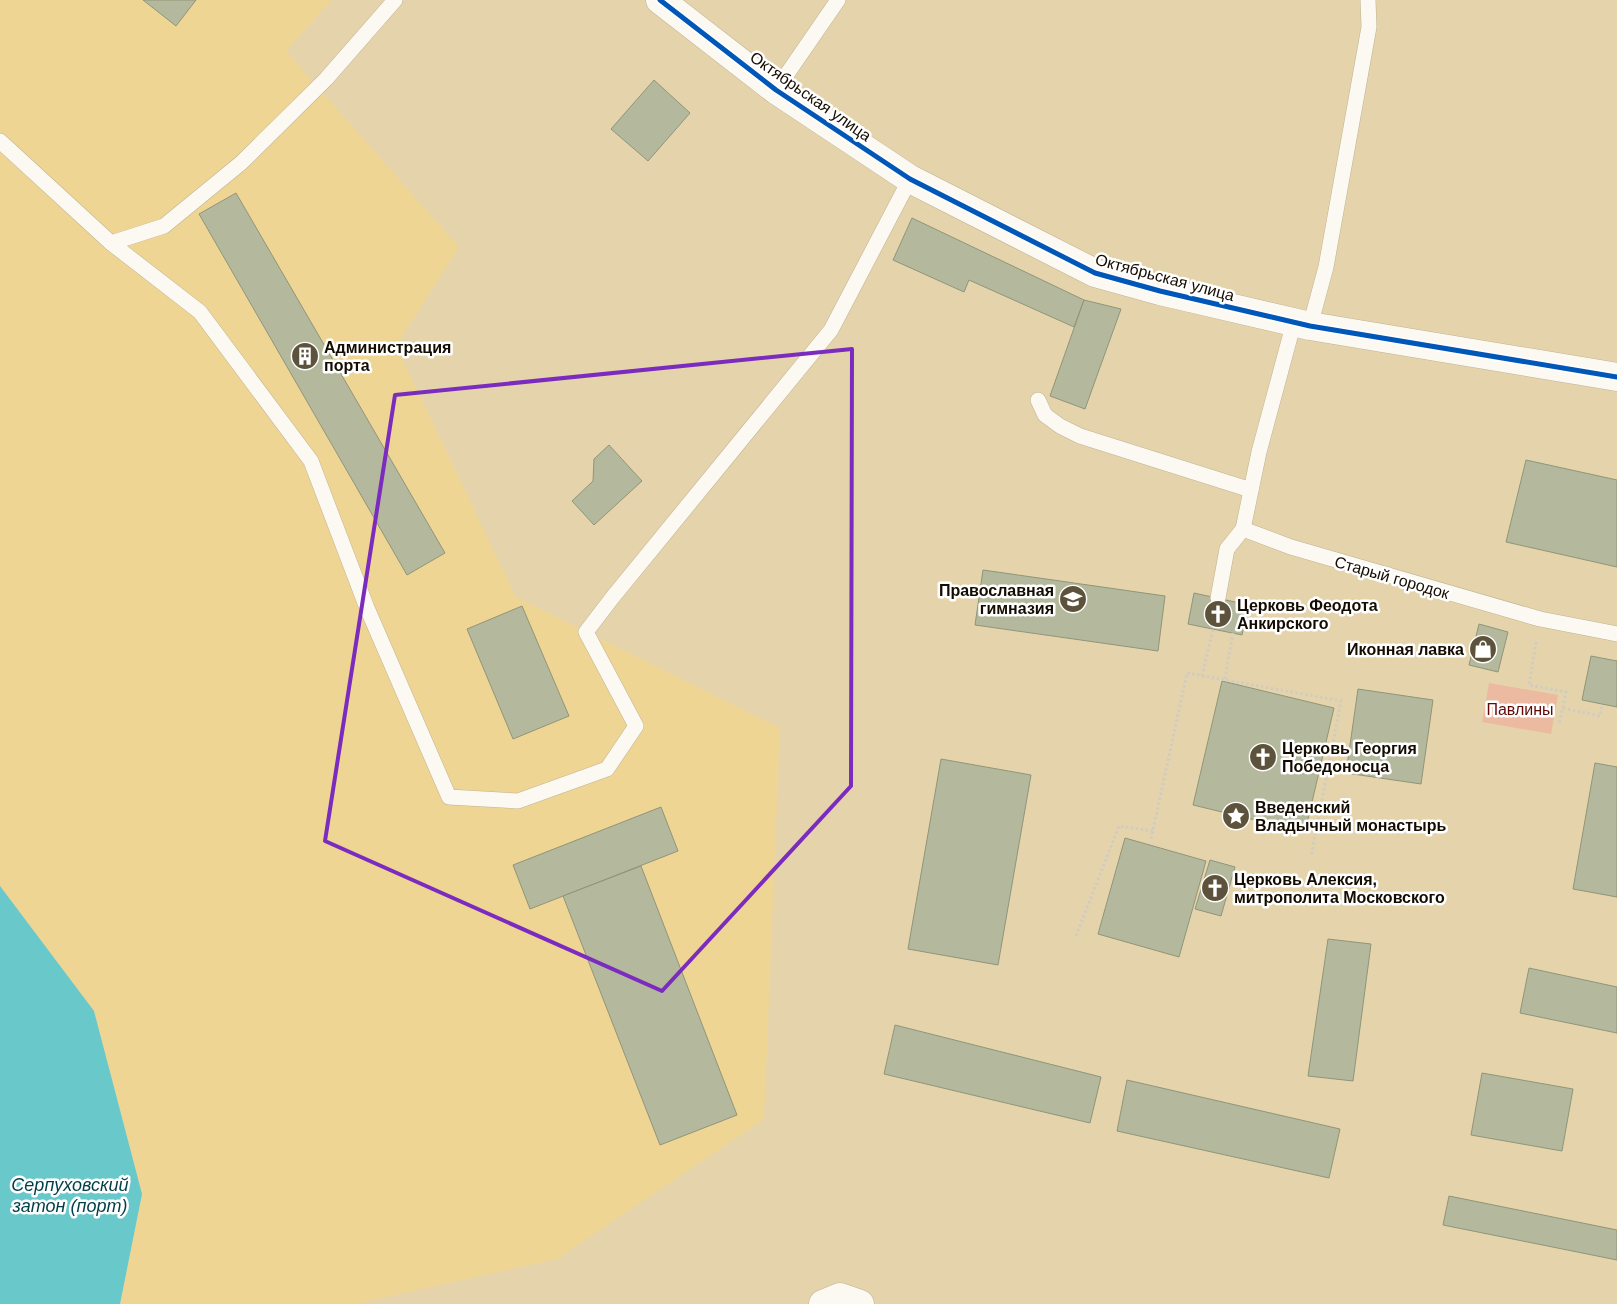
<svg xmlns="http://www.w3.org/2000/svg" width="1617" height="1304" font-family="Arial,sans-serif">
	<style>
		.built { fill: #efd594 }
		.green { fill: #ecbaa1 }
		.water { fill: #69c8ca }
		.building { fill: #b4b89c; stroke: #909579 }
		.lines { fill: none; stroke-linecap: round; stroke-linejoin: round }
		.lane-casing { stroke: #c0b392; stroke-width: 16 }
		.street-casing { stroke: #c0b392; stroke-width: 29 }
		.path { stroke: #d1ccc0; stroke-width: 3; stroke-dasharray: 2.5 2.5; stroke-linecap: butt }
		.lane { stroke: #fbf9f2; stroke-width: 15 }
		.street { stroke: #fbf9f2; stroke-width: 28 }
		.cycleway-casing { stroke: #fff; stroke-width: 8 }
		.cycleway { stroke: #0057b8; stroke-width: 5 }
		.marked { fill: none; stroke: #7b2cbf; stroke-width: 4; stroke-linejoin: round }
		.labels { text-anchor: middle; stroke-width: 5; stroke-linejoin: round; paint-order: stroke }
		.street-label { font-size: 16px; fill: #140c00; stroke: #fff }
		.poi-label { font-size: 16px; font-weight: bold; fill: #140c00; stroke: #fff; text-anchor: start }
		.park-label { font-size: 16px; fill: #600a07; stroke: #fff }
		.water-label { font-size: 18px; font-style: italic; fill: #003f47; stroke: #fff }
	</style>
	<rect width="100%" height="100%" fill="#e5d4ab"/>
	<!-- built -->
	<polygon class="built" points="0,0 332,0 286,51 459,247 396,346 516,597 780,728 764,1119 557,1259 354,1304 120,1304 142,1194 94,1011 0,886"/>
	<!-- green -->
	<polygon class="green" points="1489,683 1558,695 1551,734 1482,722"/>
	<!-- water -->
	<polygon class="water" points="0,886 94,1011 142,1194 120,1304 0,1304"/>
	<!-- building -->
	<g class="building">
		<polygon points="143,0 196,0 176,26"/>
		<polygon points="654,80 690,113 648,161 611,129"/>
		<polygon points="236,193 445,553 407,575 199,214"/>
		<polygon points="912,218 1084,300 1074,327 969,280 964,292 893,260"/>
		<polygon points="1084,300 1121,309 1085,409 1050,396"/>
		<polygon points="609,445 642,481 594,525 572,501 593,481 594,459"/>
		<polygon points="1526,460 1617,480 1617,567 1506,542"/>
		<polygon points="983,570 1165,596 1158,651 975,625"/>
		<polygon points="1194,593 1249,605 1242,635 1188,624"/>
		<polygon points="522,606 569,716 513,739 467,629"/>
		<polygon points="1479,624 1508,632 1498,672 1469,665"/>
		<polygon points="1591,656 1617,661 1617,707 1582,700"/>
		<polygon points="1222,681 1334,708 1305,832 1193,805"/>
		<polygon points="1358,689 1433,700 1421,784 1346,773"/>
		<polygon points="941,759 1031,775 998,965 908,949"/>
		<polygon points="1595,763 1617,767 1617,897 1573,889"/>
		<polygon points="661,807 678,851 530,909 513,865"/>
		<polygon points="1125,838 1206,861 1179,957 1098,934"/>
		<polygon points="1210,860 1235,867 1221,916 1195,909"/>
		<polygon points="641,866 737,1115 660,1145 563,896"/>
		<polygon points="1328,939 1371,944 1353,1081 1308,1076"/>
		<polygon points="1529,968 1617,987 1617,1033 1520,1013"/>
		<polygon points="895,1025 1101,1077 1090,1123 884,1074"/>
		<polygon points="1482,1073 1573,1089 1562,1151 1471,1135"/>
		<polygon points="1127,1080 1340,1129 1329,1178 1117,1131"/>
		<polygon points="1449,1196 1617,1230 1617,1260 1443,1225"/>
	</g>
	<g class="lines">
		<!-- lane casing -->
		<g class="lane-casing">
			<g id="lane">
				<polyline points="776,90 838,0"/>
				<polyline points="0,141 111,243 164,226 241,163 326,79 395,0"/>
				<polyline points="111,243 200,312 311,461 367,608 449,797 518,801 607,769 636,726 586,632 612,598 831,330 910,179"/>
				<polyline points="1310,326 1326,267 1369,27 1368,0"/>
				<polyline points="1038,400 1045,415 1060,426 1080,436 1251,490"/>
				<polyline points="1243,529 1259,452 1294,322"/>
				<polyline points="1218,598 1227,549 1243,529 1291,547 1540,619 1617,634"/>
			</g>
		</g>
		<!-- street casing -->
		<g class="street-casing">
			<g id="street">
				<polyline points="660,0 776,90 910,179 1095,273 1160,291 1310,326 1617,377"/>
				<polyline points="823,1304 840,1297 860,1304"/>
			</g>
		</g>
		<!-- path -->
		<g class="path">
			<polyline points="1536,642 1529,685 1566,692 1559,725"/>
			<polyline points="1202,676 1213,629"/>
			<polyline points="1225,679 1233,633"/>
			<polyline points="1563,708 1600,716 1602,704"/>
			<polyline points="1151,839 1187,673 1341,701 1311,857"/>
			<polyline points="1076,936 1119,826 1153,831"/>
		</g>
		<!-- lane -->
		<use href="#lane" class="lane"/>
		<!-- street -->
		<use href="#street" class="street"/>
		<!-- cycleway casing -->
		<g class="cycleway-casing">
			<polyline id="cycleway" points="660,0 776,90 910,179 1095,273 1160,291 1310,326 1617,377"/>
		</g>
		<!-- cycleway -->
		<use href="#cycleway" class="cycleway"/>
	</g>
	<!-- marked area -->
	<path class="marked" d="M852 349 851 786 662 991 325 841 395 395Z"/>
	<!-- icons -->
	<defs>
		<g id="building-disc" transform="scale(1.4375)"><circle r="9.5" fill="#5d523c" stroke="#fff"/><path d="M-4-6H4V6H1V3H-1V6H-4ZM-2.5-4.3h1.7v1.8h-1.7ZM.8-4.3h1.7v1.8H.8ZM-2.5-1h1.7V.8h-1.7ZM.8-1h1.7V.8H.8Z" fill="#fff"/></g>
		<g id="school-disc" transform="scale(1.4375)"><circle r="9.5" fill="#5d523c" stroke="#fff"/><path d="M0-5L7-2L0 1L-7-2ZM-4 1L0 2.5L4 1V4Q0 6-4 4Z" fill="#fff"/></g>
		<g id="church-disc" transform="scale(1.4375)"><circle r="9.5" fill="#5d523c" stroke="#fff"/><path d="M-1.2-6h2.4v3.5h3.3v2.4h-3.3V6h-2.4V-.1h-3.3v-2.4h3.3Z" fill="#fff"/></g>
		<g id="shop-disc" transform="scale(1.4375)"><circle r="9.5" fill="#5d523c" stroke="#fff"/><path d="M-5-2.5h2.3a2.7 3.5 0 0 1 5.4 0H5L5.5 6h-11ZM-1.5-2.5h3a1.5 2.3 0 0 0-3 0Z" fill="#fff"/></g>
		<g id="sight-disc" transform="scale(1.4375)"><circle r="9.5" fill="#5d523c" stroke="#fff"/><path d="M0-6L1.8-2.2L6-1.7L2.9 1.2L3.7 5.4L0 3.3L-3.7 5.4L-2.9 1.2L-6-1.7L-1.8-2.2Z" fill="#fff"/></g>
	</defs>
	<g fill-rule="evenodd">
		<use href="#building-disc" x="305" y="356"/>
		<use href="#school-disc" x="1073" y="599"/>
		<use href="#church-disc" x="1218" y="614"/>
		<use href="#shop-disc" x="1483" y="649"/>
		<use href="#church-disc" x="1263" y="757"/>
		<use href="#sight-disc" x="1236" y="816"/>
		<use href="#church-disc" x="1215" y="888"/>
	</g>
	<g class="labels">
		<!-- street labels -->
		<g class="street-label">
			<text transform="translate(811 96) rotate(35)" y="6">Октябрьская улица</text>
			<text transform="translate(1165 277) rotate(15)" y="6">Октябрьская улица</text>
			<text transform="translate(1392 577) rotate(16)" y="6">Старый городок</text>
		</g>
		<!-- poi labels -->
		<g class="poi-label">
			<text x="324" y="353">Администрация<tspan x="324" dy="18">порта</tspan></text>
			<text x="1054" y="596" text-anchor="end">Православная<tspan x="1054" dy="18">гимназия</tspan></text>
			<text x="1237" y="611">Церковь Феодота<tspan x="1237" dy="18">Анкирского</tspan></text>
			<text x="1464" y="655" text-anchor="end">Иконная лавка</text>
			<text x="1282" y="754">Церковь Георгия<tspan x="1282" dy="18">Победоносца</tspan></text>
			<text x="1255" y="813">Введенский<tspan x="1255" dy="18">Владычный монастырь</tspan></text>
			<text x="1234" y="885">Церковь Алексия,<tspan x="1234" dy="18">митрополита Московского</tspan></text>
		</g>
		<!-- park labels -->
		<g class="park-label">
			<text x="1520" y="715">Павлины</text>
		</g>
		<!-- water labels -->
		<g class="water-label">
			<text x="70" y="1191">Серпуховский<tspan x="70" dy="21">затон (порт)</tspan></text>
		</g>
	</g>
</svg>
